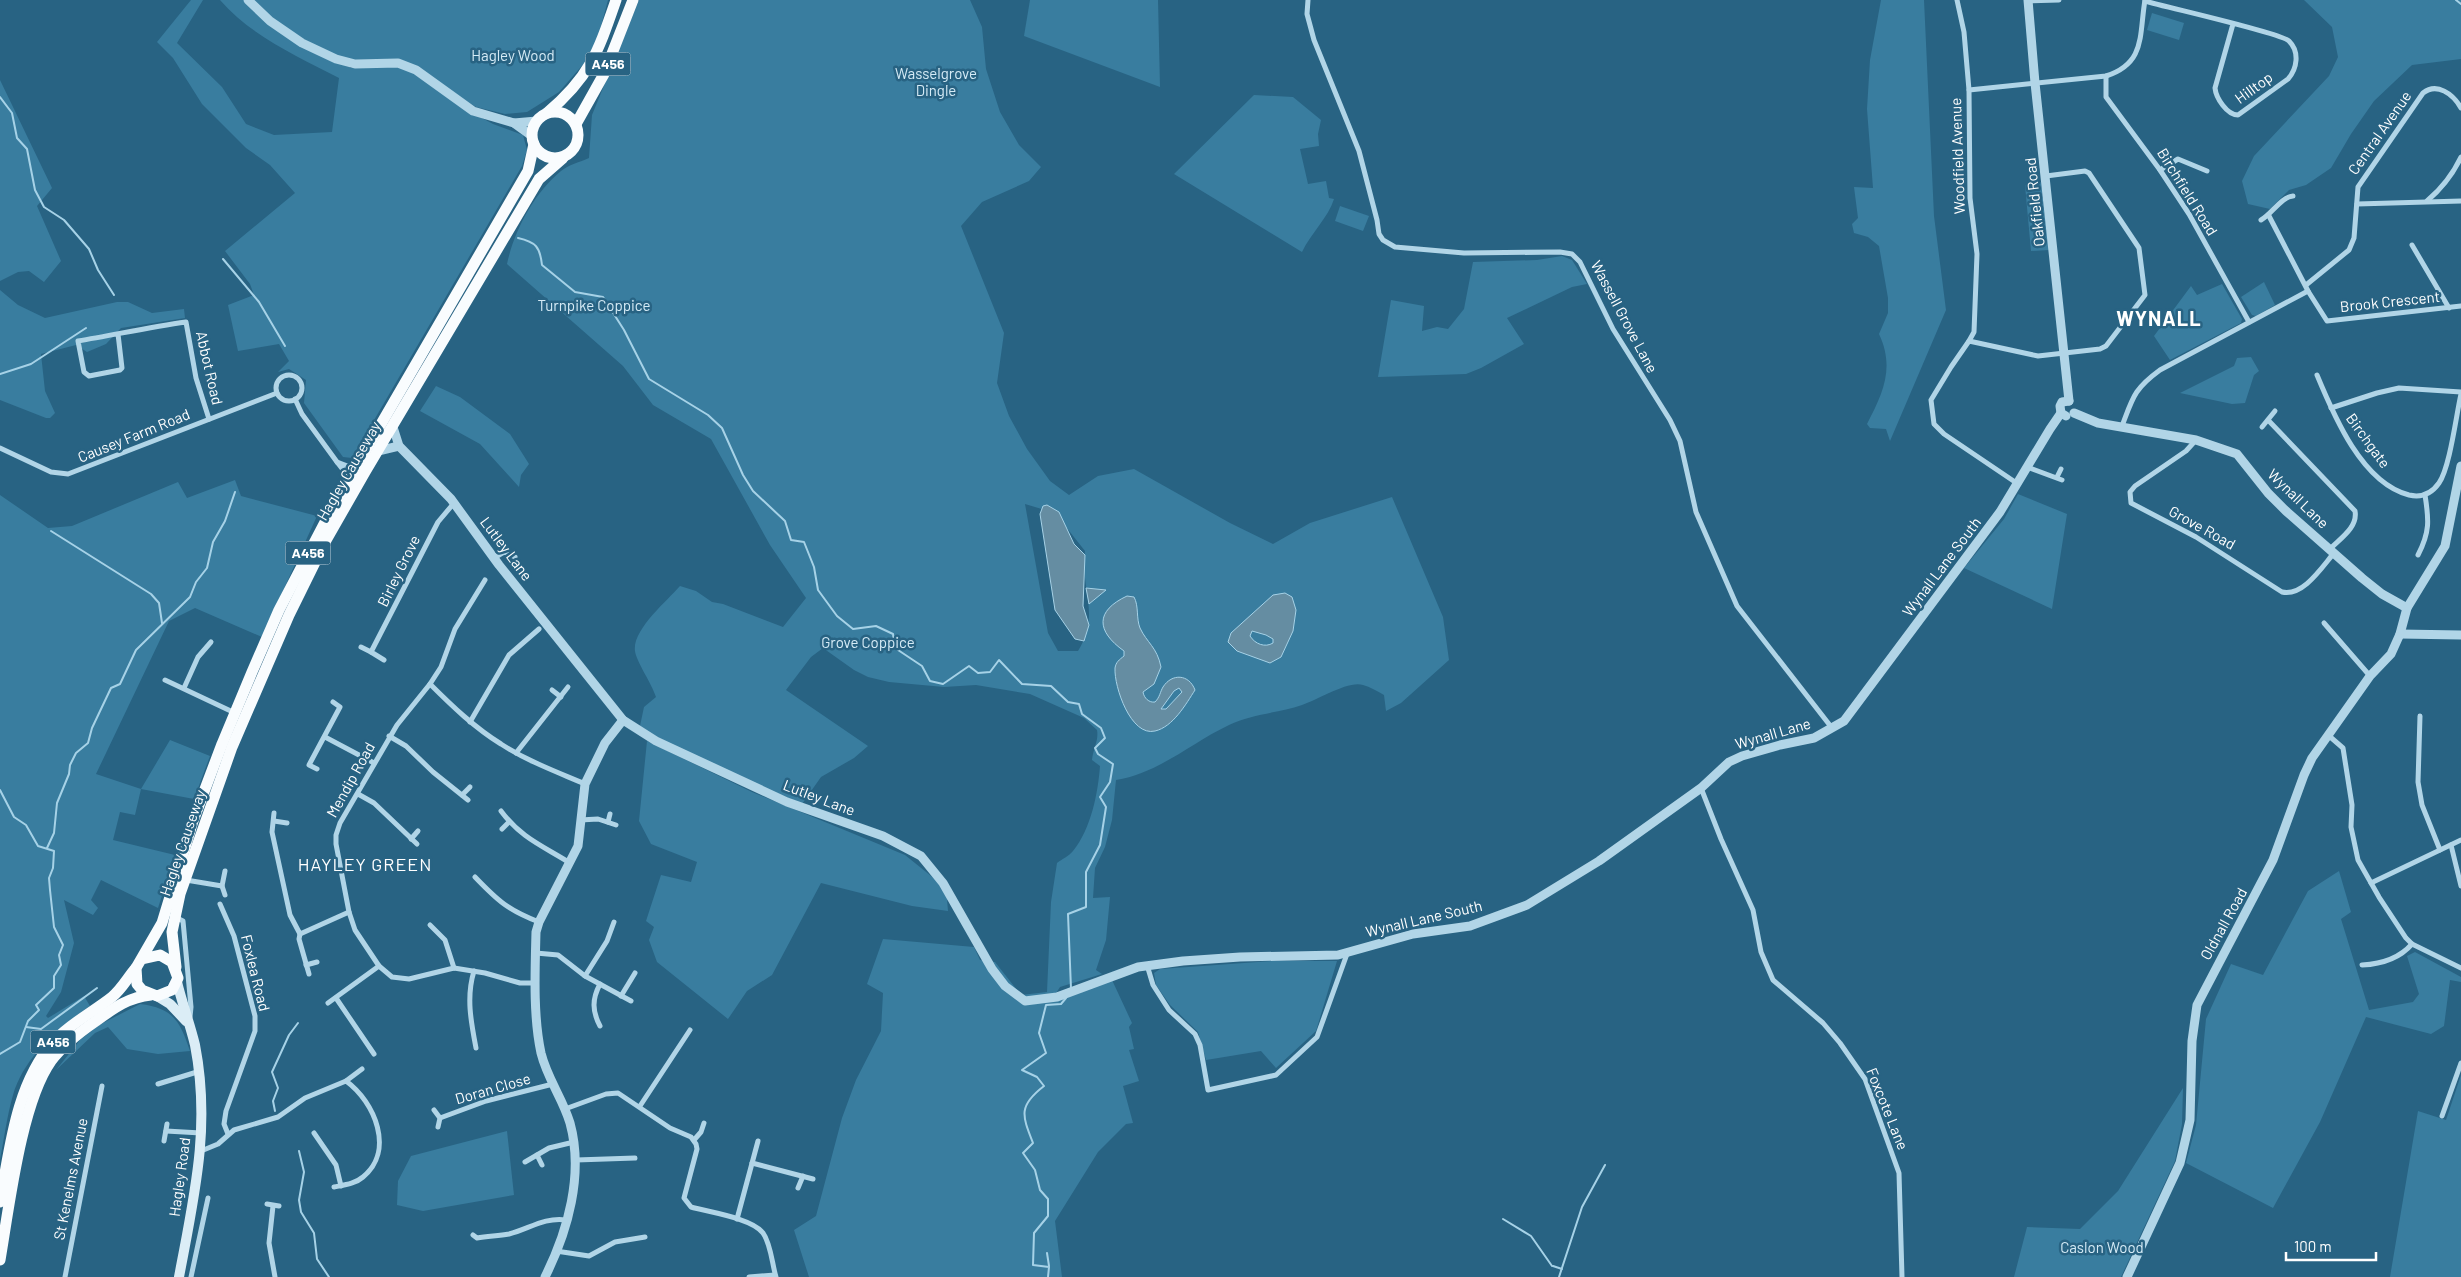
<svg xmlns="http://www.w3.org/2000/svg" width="2461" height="1277" font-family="Barlow,sans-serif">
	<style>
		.green { fill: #397d9f; fill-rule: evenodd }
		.water { fill: #658da2; stroke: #a6d2e7; fill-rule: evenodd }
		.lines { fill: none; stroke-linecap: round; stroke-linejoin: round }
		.stream { stroke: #a6d2e7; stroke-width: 2 }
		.minor { stroke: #b1d5e7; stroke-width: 5 }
		.tertiary { stroke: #b1d5e7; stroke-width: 9 }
		.secondary { stroke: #dbedf6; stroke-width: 10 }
		.trunk { stroke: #f9fcfe; stroke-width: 11 }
		.labels { text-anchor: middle; stroke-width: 5; stroke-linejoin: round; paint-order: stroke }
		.shield { fill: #286383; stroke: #bed0da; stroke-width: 1 }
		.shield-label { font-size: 14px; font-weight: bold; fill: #fff }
		.park-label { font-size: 15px; fill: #d5ebf6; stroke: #286383 }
		.street-label { font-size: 15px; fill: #fff; stroke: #286383 }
		.quarter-label { font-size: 18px; letter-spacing: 1px; fill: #fff; stroke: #286383 }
		.district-label { font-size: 20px; font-weight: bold; letter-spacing: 1px; fill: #fff; stroke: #286383 }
	</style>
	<rect width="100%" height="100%" fill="#286383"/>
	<!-- green -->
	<g class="green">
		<path d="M191 0H203L177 43 222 87 246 124 274 135 332 132 339 78C297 56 251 36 220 0H608L599 34 587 60 559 92 527 112 505 114 476 107 397 59 352 60 350 68 398 66 414 72 460 106 493 124 523 135 527 150 522 166 352 458 343 457 304 403 306 380 289 369 278 372 289 361 279 344 238 351 228 305 254 295 250 284 225 251 295 193 270 165 246 148 202 104 173 58 157 42Z"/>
		<path d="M639 0H970L982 27 986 69 1000 112 1019 145 1041 167 1029 181 982 202 961 226 1004 333 997 383 1009 416 1027 449 1050 481 1069 495 1098 476 1134 469 1230 523 1273 544 1310 523 1392 497 1443 617 1449 660 1401 703 1386 711 1384 695C1377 691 1370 687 1363 685 1349 680 1317 700 1302 705 1278 713 1252 714 1229 725 1191 743 1159 773 1116 780L1112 820 1105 847 1095 868 1093 898 1110 897 1106 940 1096 970 1102 974 1060 987 1051 1001 1112 980 1132 1023 1129 1027 1134 1049 1129 1050 1139 1081 1123 1086 1133 1123 1126 1124 1098 1152 1055 1221 1062 1277H809L794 1230 816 1216 842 1118 856 1080 881 1031 883 993 867 984 883 939 974 947 980 960 995 962 1021 995 1047 992 1051 902 1057 863C1062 859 1069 856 1073 851 1091 829 1098 793 1100 766L1092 760C1093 749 1099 740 1097 730L1084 718 1030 694 976 685 944 687 889 682 868 677 854 670 823 648 811 657 786 690 868 746 854 758 821 777 802 804 658 741 640 726 644 707 656 697C652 684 636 661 635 651 632 630 667 601 680 586L696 591 712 602 723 604 783 627 806 598 770 545 711 439 653 405 623 366 507 264C514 231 534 193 561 171 568 165 580 162 589 158L592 115ZM1025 504 1055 513 1085 551C1080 590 1101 614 1078 651H1058L1048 633Z"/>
		<polygon points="1030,0 1158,0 1160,87 1024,36"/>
		<path d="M1881 0H1924L1934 216 1946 310 1890 441 1886 429 1870 428 1867 424C1883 393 1895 368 1879 334L1888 313V298L1879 246 1868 237 1854 233 1852 224 1858 218 1854 187 1873 188 1867 109 1870 60Z"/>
		<polygon points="2304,0 2461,0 2461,59 2412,65 2374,101 2351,134 2331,168 2306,185 2289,190 2270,209 2248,204 2242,181 2254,156 2329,76 2338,57 2332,27"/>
		<polygon points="2152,13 2184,23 2179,40 2147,30"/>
		<polygon points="0,80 52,188 37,206 61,261 44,282 29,271 18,272 0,281"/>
		<path d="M1254 95 1293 97 1321 120 1318 134 1319 146 1300 149 1308 184 1326 181 1329 198 1334 199C1328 218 1311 233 1302 252L1174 174Z"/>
		<polygon points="2041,182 2049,250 2031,251 2025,185"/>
		<polygon points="1340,206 1369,216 1363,231 1335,221"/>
		<polygon points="1562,256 1572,260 1587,284 1572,287 1507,318 1524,344 1481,368 1466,374 1378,377 1391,300 1424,306 1422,331 1437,327 1448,329 1464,309 1473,262 1537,260"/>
		<polygon points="2264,282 2275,305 2256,316 2252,315 2241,297"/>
		<polygon points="2222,284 2242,319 2241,323 2170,360 2154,336 2191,286 2197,295"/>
		<polygon points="0,290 18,305 45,318 117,302 128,302 152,313 184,309 185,318 121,328 106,344 87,352 76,345 41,354 45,391 55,413 50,418 46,418 0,400"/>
		<polygon points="2251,357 2259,371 2254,375 2245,403 2232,404 2180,393 2234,366 2237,358"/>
		<polygon points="436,386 460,397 510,434 529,464 521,475 519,487 480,444 420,411"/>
		<path d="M235 480 241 496 317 516 262 637 195 608 169 621 96 774 141 789 170 740 210 756 194 799 141 789 135 815 120 812 113 840 175 855 158 908 101 880 91 900 98 908 93 915 64 900 74 943 61 992 46 1016 48 1018 84 996 90 1006C59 1027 24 1057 13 1095 7 1116 4 1139 0 1160V495L48 528 72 526 178 482 187 498Z"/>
		<polygon points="2018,494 2067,514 2052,609 1964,568 2004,519"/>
		<polygon points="647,741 752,792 905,855 946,888 948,911 912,906 821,883 772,975 747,991 728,1019 657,962 649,940 654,927 646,921 661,875 691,882 697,862 651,844 639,821"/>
		<polygon points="2339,871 2351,912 2341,919 2369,1010 2413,1002 2419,994 2407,956 2415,952 2461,977 2461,982 2450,980 2444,1026 2431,1034 2366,1017 2320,1122 2273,1208 2186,1163 2196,1125 2206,1019 2231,964 2263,975 2308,891"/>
		<polygon points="1272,961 1337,961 1316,1031 1276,1068 1261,1051 1206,1060 1198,1032 1170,1005 1156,985 1154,973 1160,969"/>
		<path d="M140 1004C173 1008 180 1021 190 1051L158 1054 127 1049 108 1027 95 1033 56 1070 80 1040 99 1025Z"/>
		<polygon points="2461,1075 2461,1277 2390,1277 2418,1111 2446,1120"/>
		<polygon points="2183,1088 2182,1124 2175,1161 2121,1277 2014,1277 2027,1227 2080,1229 2118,1191"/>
		<polygon points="507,1131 514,1195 423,1211 397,1205 398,1181 411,1156"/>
	</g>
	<!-- water -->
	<g class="water">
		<polygon points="1047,505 1059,512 1074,544 1085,555 1083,606 1089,625 1084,641 1075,639 1055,610 1040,514 1043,506"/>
		<polygon points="1086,588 1106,590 1089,604"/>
		<path d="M1285 593 1292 597 1296 610 1293 631 1281 657 1270 663 1237 651 1228 642 1231 633 1273 595ZM1252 631 1266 635 1273 639V643C1265 648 1255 644 1250 636Z"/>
		<path d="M1127 596 1134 597C1139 606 1136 618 1140 628 1147 643 1157 647 1161 667L1154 684 1143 692C1144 698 1149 703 1155 702 1160 697 1160 692 1163 687 1172 673 1189 674 1195 690 1186 704 1173 727 1155 731 1131 737 1114 687 1115 668 1116 662 1119 660 1124 656V651C1096 631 1095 611 1127 596ZM1179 688 1182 692 1166 709H1161L1174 691Z"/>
	</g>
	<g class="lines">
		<!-- stream -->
		<g class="stream">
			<polyline points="2456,0 2461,4"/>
			<polyline points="0,97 12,113 17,138 27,149 35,190 44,207 64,220 89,249 98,270 114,295"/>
			<path d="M518 238C536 242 540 247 542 265L575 292 603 297 624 330 649 379 708 415 722 428 743 475 753 491 785 521 791 540 804 542 814 567 818 590 837 616 853 629 876 626 893 634 895 648 922 666 930 681 943 684 969 666 978 673 990 672 999 660 1022 684 1051 686 1068 702 1079 704 1082 714 1101 728 1105 738 1095 748 1098 754 1113 764 1110 782 1100 797 1106 807 1100 845 1086 872V907L1068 914 1071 989"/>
			<polyline points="223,259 259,302 285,346"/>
			<polyline points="0,374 31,364 86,328"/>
			<polyline points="51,531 151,594 159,603 162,623"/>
			<polyline points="0,790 14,817 26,825 38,846 54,851 53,868 49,878 50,890 54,927 63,945 59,955 61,965 54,976 54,988 36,1005 39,1010 28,1021 20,1042 0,1054"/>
			<polyline points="47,848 54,833 57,803 69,774 70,765 76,753 88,743 92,728 111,688 120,684 136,650 190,597 196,582 207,568 213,542 225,521 235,492"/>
			<polyline points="26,1027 41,1029 97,988"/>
			<polyline points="275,1111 273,1101 278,1088 272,1072 289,1035 298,1023"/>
			<polyline points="299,1151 304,1172 299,1200 301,1212 314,1233 317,1259 329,1277"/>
			<polyline points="1503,1219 1531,1236 1552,1266"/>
			<polyline points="1047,1253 1049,1266"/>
			<polyline points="1553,1266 1562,1269"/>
			<path d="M1048 1277 1049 1267 1033 1265 1034 1233 1048 1216V1199L1040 1190 1035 1170 1023 1153 1033 1143C1022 1115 1018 1106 1044 1086L1037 1077 1022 1070 1046 1053 1039 1033 1046 1005 1061 1004 1066 998"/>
			<polyline points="1559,1277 1582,1207 1605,1165"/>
		</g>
		<!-- minor -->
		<g class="minor">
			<polyline points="1308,0 1307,14 1314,40 1359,151 1377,220 1379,234 1383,240 1395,247 1464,253 1560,252 1572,254 1580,262 1613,329 1670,420 1680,441 1696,512 1737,606 1832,728"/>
			<polyline points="1957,0 1964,32 1969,90 1970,198 1977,254 1974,332 1969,341"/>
			<polyline points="2028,1 2059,0"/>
			<path d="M2145 1C2165 7 2281 33 2289 41 2300 52 2297 69 2288 79L2238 115C2227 115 2216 98 2215 88L2233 24"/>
			<polyline points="2106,76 2106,97 2160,170 2189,214 2249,322"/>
			<path d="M1969 90 2106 76C2146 63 2139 35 2145 0"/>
			<polyline points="2160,170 2178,159 2207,171"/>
			<path d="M2427 201C2441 189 2453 174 2461 157"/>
			<polyline points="2357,204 2461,201"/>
			<polyline points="2269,216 2308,291 2327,321 2461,306"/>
			<path d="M2261 220C2272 214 2281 197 2293 196"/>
			<polyline points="2412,245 2449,308"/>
			<path d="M2306 285 2349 250 2354 238 2358 187 2423 93C2437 82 2453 94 2461 108"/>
			<path d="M118 334 122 368 120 370 89 376 84 372 78 341C114 335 150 327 186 322L196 378 209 419"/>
			<path d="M2317 375C2334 416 2362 483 2409 495 2422 498 2432 493 2439 483 2450 467 2456 416 2461 394"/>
			<circle cx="289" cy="388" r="13"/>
			<polyline points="295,399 302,414 337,462"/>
			<polyline points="2331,408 2377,393 2399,388 2461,392"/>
			<path d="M2268 420 2355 511C2358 527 2341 538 2330 549"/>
			<path d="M2122 426C2133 397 2134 389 2160 370L2308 291"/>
			<polyline points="2262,427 2275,411"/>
			<path d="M2196 440 2186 451 2135 486 2130 492 2131 503 2196 537 2282 592C2303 597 2322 567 2334 553"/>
			<polyline points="0,448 51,472 68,474 277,393"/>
			<polyline points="2027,467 2062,480"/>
			<polyline points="2057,477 2061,469"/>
			<polyline points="346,480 344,471 337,462 350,467 354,466"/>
			<polyline points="2018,484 1944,434 1934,424 1931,400 1951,367 1969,341 2038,356 2100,349 2106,346 2145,295 2139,248 2089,173 2085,171 2046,176"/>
			<path d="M2418 555C2430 532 2429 520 2425 495"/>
			<polyline points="494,558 504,552 515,557"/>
			<polyline points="485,580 455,629 441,667 430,684 397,725 340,823 336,835 336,844 349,912 355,930 379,966 392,977 409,979 454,968 485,973 520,983 536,983"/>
			<polyline points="2324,623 2370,676"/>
			<polyline points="361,647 371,652"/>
			<polyline points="384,660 371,652 438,522 454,503"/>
			<polyline points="165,680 235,713"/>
			<path d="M430 684C452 706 475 728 501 744 527 761 557 772 585 784"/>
			<polyline points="184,688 198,657 211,642"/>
			<polyline points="552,690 561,697"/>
			<polyline points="2420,716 2418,782 2422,805 2440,850"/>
			<polyline points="470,722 509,655 539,629"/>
			<polyline points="2328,735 2343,748 2352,805 2351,827 2358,860 2379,897 2406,938 2412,944 2461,968"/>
			<polyline points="389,736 406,746 433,772 468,800"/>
			<polyline points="325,737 374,763"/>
			<polyline points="516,753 568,687"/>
			<polyline points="317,769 309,765 340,707 333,702"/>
			<polyline points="1701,788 1721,839 1753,910 1761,952 1773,980 1823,1023 1840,1043 1865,1079 1899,1173 1902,1277"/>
			<polyline points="358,794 374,803 417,844"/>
			<polyline points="462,795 470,787"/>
			<path d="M501 811C521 838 543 846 570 863"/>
			<polyline points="274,813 272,832 290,915 300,934 349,912"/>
			<polyline points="580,820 598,819 616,825"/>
			<polyline points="274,821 287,823"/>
			<polyline points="608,822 610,814"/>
			<polyline points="502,829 509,822"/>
			<polyline points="411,839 418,831"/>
			<polyline points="2451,845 2461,886"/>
			<path d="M475 877C498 901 508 910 539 922"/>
			<polyline points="186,880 222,886 225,871"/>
			<polyline points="2371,883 2461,840"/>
			<polyline points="222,886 225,895"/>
			<polyline points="220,904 234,936 255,1016 255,1031 226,1111 224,1124 228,1134"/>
			<polyline points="175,917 183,921 191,1007 190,1017"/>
			<polyline points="430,925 445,940 454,968"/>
			<polyline points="300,934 299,939 309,974"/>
			<polyline points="536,953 558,955 585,976 631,1001"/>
			<polyline points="306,965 317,962"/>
			<polyline points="1147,965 1153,985 1169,1010 1195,1034 1200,1045 1208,1090 1276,1075 1317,1037 1347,954"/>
			<path d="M2362 965C2382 964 2399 959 2412 944"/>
			<path d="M474 971C466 997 471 1022 476 1048"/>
			<polyline points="585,976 607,941 614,922"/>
			<path d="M600 984C592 999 592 1011 600 1026"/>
			<polyline points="621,996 635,973"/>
			<polyline points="336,998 374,1054"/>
			<polyline points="328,1003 379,966"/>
			<polyline points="346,1081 362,1069"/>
			<polyline points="158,1084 197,1072"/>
			<polyline points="640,1106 690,1030"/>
			<path d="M565 1109 606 1094 618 1093 670 1128 691 1137 696 1144 697 1149 684 1198 691 1207C708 1212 752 1218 763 1233 771 1244 772 1264 776 1277"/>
			<polyline points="434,1110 440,1118 438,1127"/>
			<polyline points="2442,1116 2461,1063"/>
			<polyline points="440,1118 486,1101 553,1084"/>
			<polyline points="166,1131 201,1133"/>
			<polyline points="314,1133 336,1165 341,1186"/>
			<polyline points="694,1140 701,1132 704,1123"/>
			<polyline points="164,1141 167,1124"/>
			<path d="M201 1151 218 1144 234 1130 278 1117 305 1098 346 1081C375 1102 395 1151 363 1177 355 1184 344 1185 334 1187"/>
			<polyline points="537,1155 542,1165"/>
			<polyline points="576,1160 635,1158"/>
			<polyline points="525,1162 549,1148 574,1142"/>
			<polyline points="752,1163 813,1179"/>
			<polyline points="798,1188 803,1176"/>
			<polyline points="267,1204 279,1206"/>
			<polyline points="273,1206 269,1243 275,1277"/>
			<polyline points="737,1219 758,1141"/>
			<path d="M473 1235 477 1238C488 1236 498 1236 509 1234 529 1229 544 1217 566 1220"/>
			<polyline points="556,1251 589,1256 615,1242 645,1237"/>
			<polyline points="65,1277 102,1086"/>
			<polyline points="191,1277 208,1198"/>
			<polyline points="749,1277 775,1275"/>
		</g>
		<!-- tertiary -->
		<g class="tertiary">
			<polyline points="248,0 270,21 302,43 336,59 355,64 398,63 416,70 473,111 514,123 532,136"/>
			<polyline points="2028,0 2035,83 2069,401"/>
			<polyline points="514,123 537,121"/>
			<polyline points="2074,413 2098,423 2196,440 2237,454 2268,493 2286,511 2362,578 2382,594 2407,608"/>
			<polyline points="2066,416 2061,413 2060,406 2062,402 2069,401"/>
			<polyline points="393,427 399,446 451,499 499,565 623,720 656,741 787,802 883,836 921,856 943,883 992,969 1005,986 1025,1001 1057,997 1138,967 1183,961 1240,957 1338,955 1413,934 1470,926 1527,905 1599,861 1701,788 1729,762 1742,756 1780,745 1814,738 1844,721 2000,512 2050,429 2061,413"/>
			<polyline points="378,451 399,446"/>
			<polyline points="2400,634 2461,635"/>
			<path d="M545 1277C568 1231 584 1174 570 1123 563 1099 547 1078 541 1053 533 1016 535 971 536 932L539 922 578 846 585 784 605 743 623 720"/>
			<polyline points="2127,1277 2180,1163 2190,1120 2192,1041 2197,1005 2273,860 2304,775 2312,758 2370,676 2391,654 2400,634 2407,608 2445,546 2461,466"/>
		</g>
		<!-- secondary -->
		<g class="secondary">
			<path d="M177 982C182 1003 190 1024 195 1045 211 1127 194 1197 179 1277"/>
			<polyline points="157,996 170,1004 186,1021"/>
		</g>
		<!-- trunk -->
		<g class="trunk">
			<circle cx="555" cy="135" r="23"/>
			<path d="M547 113C590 77 598 52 616 0"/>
			<polyline points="576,124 604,74 633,0"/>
			<polyline points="142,959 160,955 172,962 178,978 172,990 157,996 142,990 137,984 136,968 162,923 193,821 222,744 252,672 279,610 334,505 528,171 534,144"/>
			<polyline points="176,967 172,932 180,894 232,747 289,615 325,542 365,472 539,179 563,158"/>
			<path d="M0 1202C10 1147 16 1084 54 1041 71 1023 93 1012 112 997 122 989 128 977 136 968"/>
			<path d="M0 1260C9 1208 21 1103 51 1061 63 1045 80 1032 96 1021 114 1008 129 997 151 995"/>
		</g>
	</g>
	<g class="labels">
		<!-- shield labels -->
		<g class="shield">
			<rect x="585.5" y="52.5" width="45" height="23" rx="4"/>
			<rect x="285.5" y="541.5" width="45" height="23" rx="4"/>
			<rect x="30.5" y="1030.5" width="45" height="23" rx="4"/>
		</g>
		<g class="shield-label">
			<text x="608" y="69">A456</text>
			<text x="308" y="558">A456</text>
			<text x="53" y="1047">A456</text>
		</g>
		<!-- park labels -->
		<g class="park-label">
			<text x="513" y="61">Hagley Wood</text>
			<text x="936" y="79">Wasselgrove<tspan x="936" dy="17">Dingle</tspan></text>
			<text x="594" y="311">Turnpike Coppice</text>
			<text x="868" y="648">Grove Coppice</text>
			<text x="2102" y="1253">Caslon Wood</text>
		</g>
		<!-- street labels -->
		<g class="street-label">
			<text transform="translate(2254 88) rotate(-36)" y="5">Hilltop</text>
			<text transform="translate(2380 133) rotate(-55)" y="5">Central Avenue</text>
			<text transform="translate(1958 156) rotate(-92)" y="5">Woodfield Avenue</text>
			<text transform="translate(2187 192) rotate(58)" y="5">Birchfield Road</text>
			<text transform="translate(2035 202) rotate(-96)" y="5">Oakfield Road</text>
			<text transform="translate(2390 302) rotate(-6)" y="5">Brook Crescent</text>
			<text transform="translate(1624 317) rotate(62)" y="5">Wassell Grove Lane</text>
			<text transform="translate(209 368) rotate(77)" y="5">Abbot Road</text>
			<text transform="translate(134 436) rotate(-22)" y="5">Causey Farm Road</text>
			<text transform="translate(2368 441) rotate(54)" y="5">Birchgate</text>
			<text transform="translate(349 471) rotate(-60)" y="5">Hagley Causeway</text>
			<text transform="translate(2298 499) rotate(44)" y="5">Wynall Lane</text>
			<text transform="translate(2202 528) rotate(29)" y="5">Grove Road</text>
			<text transform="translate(506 549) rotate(53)" y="5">Lutley Lane</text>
			<text transform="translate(1942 567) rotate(-53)" y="5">Wynall Lane South</text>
			<text transform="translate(399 571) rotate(-64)" y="5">Birley Grove</text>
			<text transform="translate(1773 734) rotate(-16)" y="5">Wynall Lane</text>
			<text transform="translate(351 780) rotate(-61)" y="5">Mendip Road</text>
			<text transform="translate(819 798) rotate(21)" y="5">Lutley Lane</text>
			<text transform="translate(183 843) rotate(-71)" y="5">Hagley Causeway</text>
			<text transform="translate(1424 919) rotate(-13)" y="5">Wynall Lane South</text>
			<text transform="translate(2224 924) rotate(-61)" y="5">Oldnall Road</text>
			<text transform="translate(255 973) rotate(76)" y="5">Foxlea Road</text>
			<text transform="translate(493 1089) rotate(-16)" y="5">Doran Close</text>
			<text transform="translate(1887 1109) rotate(68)" y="5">Foxcote Lane</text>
			<text transform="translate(180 1177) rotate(-82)" y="5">Hagley Road</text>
			<text transform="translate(71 1179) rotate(-79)" y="5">St Kenelms Avenue</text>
		</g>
		<!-- quarter labels -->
		<g class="quarter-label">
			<text x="365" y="871">HAYLEY GREEN</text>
		</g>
		<!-- district labels -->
		<g class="district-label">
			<text x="2159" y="326">WYNALL</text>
		</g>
	</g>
	<!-- scale -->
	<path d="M2286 1252v8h90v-8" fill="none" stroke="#ffffff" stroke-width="2.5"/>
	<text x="2294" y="1252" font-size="15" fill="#ffffff" stroke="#286383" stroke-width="4" paint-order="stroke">100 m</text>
</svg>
